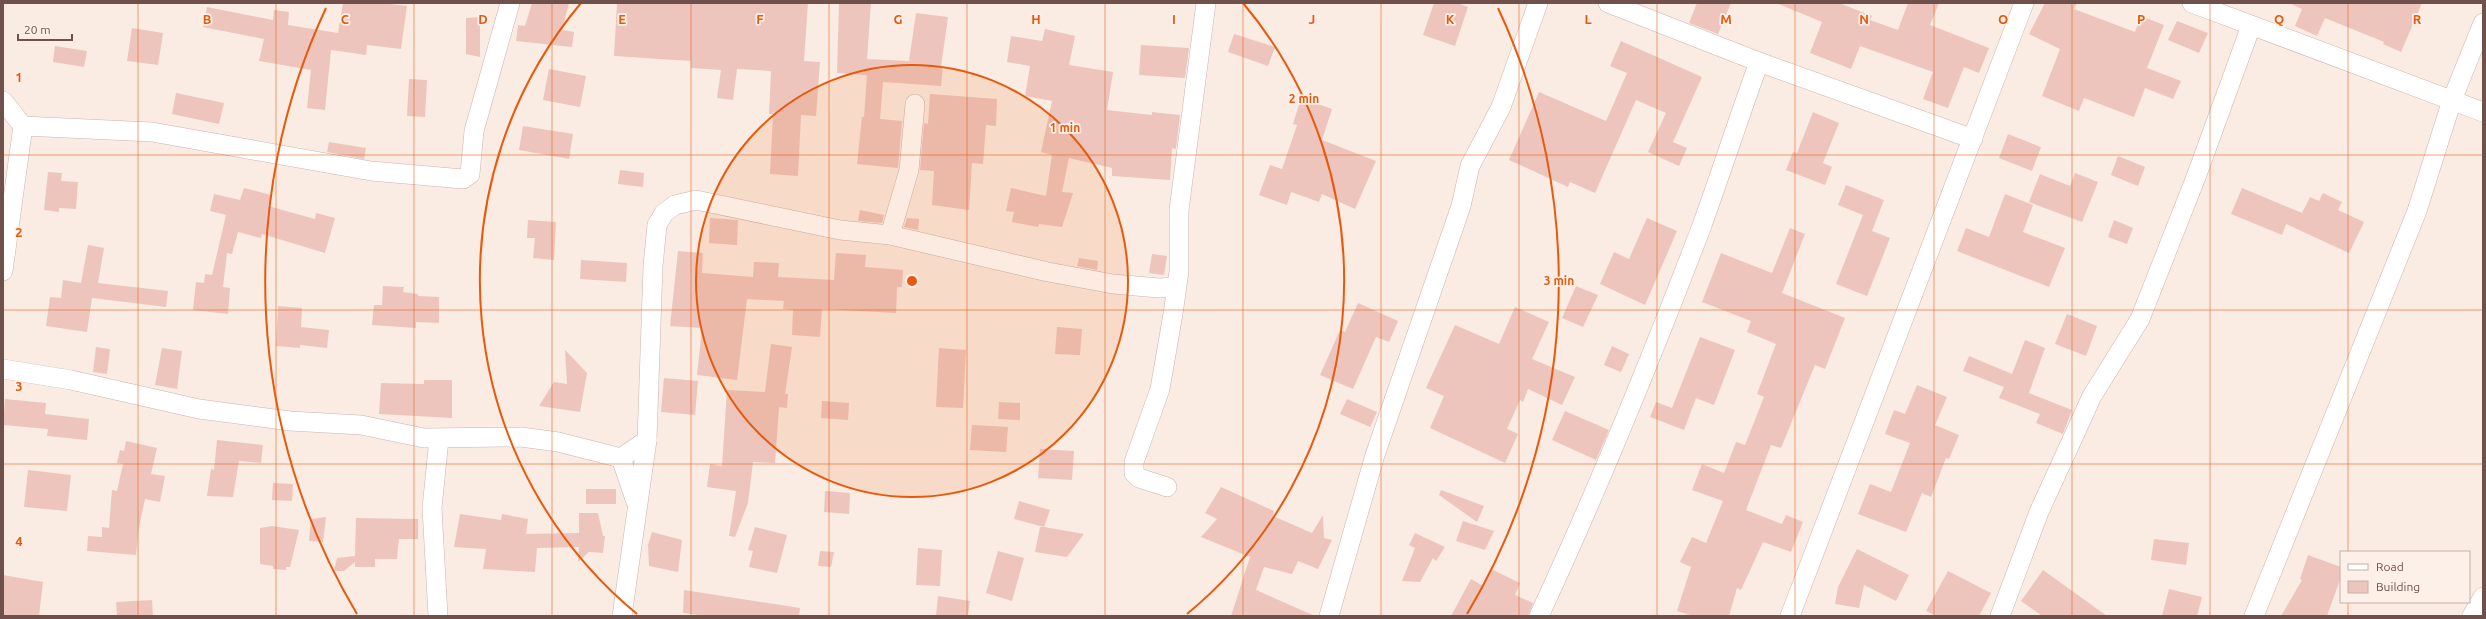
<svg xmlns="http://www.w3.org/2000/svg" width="2486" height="619" font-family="Ubuntu,sans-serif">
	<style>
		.building { fill: #edc5bd }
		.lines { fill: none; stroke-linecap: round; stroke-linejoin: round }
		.street-casing { stroke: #ccb4ad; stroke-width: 20 }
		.street { stroke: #fff; stroke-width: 19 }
		.grid { fill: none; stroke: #e8590c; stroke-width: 1; stroke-opacity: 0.55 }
		.ring { fill: none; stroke: #e8590c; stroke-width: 2 }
		.grid-label { font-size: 13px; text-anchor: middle; font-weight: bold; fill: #e8590c; stroke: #fdf0e8; stroke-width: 3.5; stroke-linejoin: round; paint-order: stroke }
		.centre { fill: #e8590c; stroke: #fdf0e8; stroke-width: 2 }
		.ring-label { font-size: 12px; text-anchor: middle; font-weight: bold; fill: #e8590c; stroke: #fdf0e8; stroke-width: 3.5; stroke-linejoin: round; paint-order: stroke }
	</style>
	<rect width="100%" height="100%" fill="#faece3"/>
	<!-- building -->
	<g class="building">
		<polygon points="343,3 381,3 407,6 401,49 367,45 366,55 331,50 325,110 307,108 311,70 259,61 264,39 203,27 207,7 273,20 274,10 289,12 288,25 338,33"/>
		<polygon points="532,3 569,3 562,30 574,32 572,47 516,41 518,25 525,26"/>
		<polygon points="617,3 808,3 804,61 820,62 816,116 801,115 798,176 770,174 773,114 769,114 771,71 737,69 733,100 717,98 721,70 691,68 691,61 614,56"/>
		<polygon points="839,3 871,3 867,59 909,61 916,13 948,17 941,67 943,67 941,86 883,82 880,119 902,121 898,168 857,164 862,117 864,117 867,75 837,73"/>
		<polygon points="1434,3 1458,3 1468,7 1455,46 1423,35"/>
		<polygon points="1697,3 1731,3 1718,34 1689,23"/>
		<polygon points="1776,3 1839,3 1872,16 1870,20 1898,30 1908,3 1939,3 1930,25 1989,48 1979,73 1964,67 1948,108 1923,99 1933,72 1860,46 1851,69 1810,53 1822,22"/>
		<polygon points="2045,3 2077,3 2074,9 2135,32 2141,16 2164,25 2147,68 2181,81 2173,99 2145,88 2134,117 2084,98 2079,111 2042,96 2060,49 2029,34"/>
		<polygon points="2289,3 2422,3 2401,52 2383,44 2384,42 2325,18 2317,36 2295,26 2302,9"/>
		<polygon points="480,17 480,57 466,54 466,18"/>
		<polygon points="2177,21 2208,33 2199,53 2168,40"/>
		<polygon points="132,28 163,33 158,65 127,61"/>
		<polygon points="1045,29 1075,36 1069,65 1113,72 1107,110 1152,115 1152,112 1180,115 1176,149 1172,148 1170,180 1112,176 1112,168 1069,158 1062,192 1073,193 1062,227 1039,224 1038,227 1012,222 1014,212 1006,211 1011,188 1046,196 1052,155 1041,152 1052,101 1025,96 1030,66 1007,62 1011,36 1042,41"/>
		<polygon points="1234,34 1275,47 1268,66 1228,52"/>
		<polygon points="1621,41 1702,77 1673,142 1687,148 1679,166 1648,152 1666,113 1636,100 1595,193 1570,182 1568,187 1509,160 1539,92 1606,121 1627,73 1610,66"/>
		<polygon points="1141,45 1189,48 1185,78 1139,75"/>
		<polygon points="55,46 87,51 84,67 53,62"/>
		<polygon points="549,69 586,76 580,107 543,100"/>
		<polygon points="409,79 427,80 425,117 407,116"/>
		<polygon points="176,93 224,103 219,124 172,114"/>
		<polygon points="930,94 997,99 996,126 986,125 983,164 972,163 969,210 932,205 934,171 920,170 924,123 928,124"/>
		<polygon points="1301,98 1332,109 1322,140 1376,161 1355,209 1322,194 1319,202 1291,192 1287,205 1259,195 1270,165 1282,169 1297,125 1293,124"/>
		<polygon points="1813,112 1839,123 1823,163 1832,167 1825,185 1786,170 1793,152 1797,153"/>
		<polygon points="523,126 573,134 569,159 519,150"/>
		<polygon points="2008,134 2041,147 2032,171 1999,158"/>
		<polygon points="329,142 366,148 364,159 327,152"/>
		<polygon points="2118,156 2145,167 2138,186 2111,175"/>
		<polygon points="620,170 644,173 643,187 618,184"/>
		<polygon points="48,172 62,173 61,181 78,182 76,209 59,208 59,212 44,210"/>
		<polygon points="2075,173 2098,182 2082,222 2029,202 2040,174 2070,186"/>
		<polygon points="1846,185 1884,200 1872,231 1890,238 1867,296 1836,284 1863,215 1838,205"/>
		<polygon points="244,188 271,195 268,206 315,219 316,213 335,218 325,253 262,234 261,238 238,232 232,254 227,253 223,287 230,288 228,314 193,310 196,282 204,283 205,274 212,275 226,215 210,211 214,194 240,200"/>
		<polygon points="2242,188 2302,213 2310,197 2319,201 2323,193 2342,202 2338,210 2364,222 2349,253 2286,224 2282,235 2231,214"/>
		<polygon points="2005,194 2033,205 2023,232 2065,248 2049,287 1957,251 1966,228 1989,237"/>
		<polygon points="860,210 884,215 882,223 858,221"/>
		<polygon points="710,218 738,220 737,245 709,243"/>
		<polygon points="907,218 919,219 918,230 904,227"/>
		<polygon points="1647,218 1677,231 1645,305 1600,284 1614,252 1629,259"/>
		<polygon points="528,220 556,222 554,260 533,258 535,238 527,238"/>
		<polygon points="2114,220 2133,228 2127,244 2108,237"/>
		<polygon points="1790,228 1805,234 1782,293 1845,318 1825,369 1815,365 1781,448 1771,445 1746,510 1782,524 1786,515 1803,522 1791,552 1763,542 1741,590 1737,588 1729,616 1693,616 1677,611 1691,567 1680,562 1692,537 1706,543 1723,501 1692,490 1702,464 1724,473 1736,442 1745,445 1764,397 1757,394 1776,344 1747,332 1751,321 1702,302 1721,253 1772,273"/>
		<polygon points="88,245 104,248 98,283 168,291 166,307 92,298 87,332 46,326 50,297 61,298 63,280 81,283"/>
		<polygon points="678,251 703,253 702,273 753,277 754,262 779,263 778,277 834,280 836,253 866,255 865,267 903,270 902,287 897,287 896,313 822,309 820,337 792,335 793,310 783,309 784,301 747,299 737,380 697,375 702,328 670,326"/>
		<polygon points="1152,254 1167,256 1164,275 1149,273"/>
		<polygon points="1079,258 1098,261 1097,270 1077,266"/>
		<polygon points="581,260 627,263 626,282 580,279"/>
		<polygon points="383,286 404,287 403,292 418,294 418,296 439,297 439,323 416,322 416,328 372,325 374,305 382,305"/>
		<polygon points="1576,286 1598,295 1583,327 1562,318"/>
		<polygon points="1358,303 1398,321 1389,342 1376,337 1353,389 1320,375 1340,330 1345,332"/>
		<polygon points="278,306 302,308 301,327 329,330 327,348 300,345 300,348 276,346"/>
		<polygon points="1515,307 1549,322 1532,359 1575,377 1562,405 1528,389 1523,402 1520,400 1507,429 1518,434 1505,463 1430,428 1444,396 1426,388 1455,325 1499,344"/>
		<polygon points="2067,314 2097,326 2086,356 2055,344"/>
		<polygon points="1057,327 1082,329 1080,355 1055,354"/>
		<polygon points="1700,337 1735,350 1714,405 1696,398 1684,430 1650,417 1656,402 1672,408"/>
		<polygon points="2025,340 2045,348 2029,393 2072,410 2063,434 2036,423 2040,414 1999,398 2004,387 1963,371 1969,356 2012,374"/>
		<polygon points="771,344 792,347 785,394 788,394 787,408 779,407 775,463 753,462 748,503 735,537 729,536 736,491 707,487 710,464 722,466 727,390 765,392"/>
		<polygon points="1612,346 1629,354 1621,372 1604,365"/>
		<polygon points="96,347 110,349 107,374 93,372"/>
		<polygon points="162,348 182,351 177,389 155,385"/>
		<polygon points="939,348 966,350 963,408 936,407"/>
		<polygon points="565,350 587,373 580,412 539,406 554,382 567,384"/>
		<polygon points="664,378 698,381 695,415 661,412"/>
		<polygon points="424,380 452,380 452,418 379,414 381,383 424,384"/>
		<polygon points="1917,385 1947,397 1935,425 1959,435 1949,459 1946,458 1931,497 1922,493 1906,532 1858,514 1870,484 1891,492 1910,443 1885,434 1894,410 1905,414"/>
		<polygon points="5,399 46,403 45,414 89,419 87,440 47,436 48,429 3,425"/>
		<polygon points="1347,399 1377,412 1370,427 1340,414"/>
		<polygon points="822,401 849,403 848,420 821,418"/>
		<polygon points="999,402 1020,403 1020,420 998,419"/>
		<polygon points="1565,411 1609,430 1596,460 1552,440"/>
		<polygon points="972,425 1008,427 1006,452 970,450"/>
		<polygon points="217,440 263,445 261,463 239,461 233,497 207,496 211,469 214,470"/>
		<polygon points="126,441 157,448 151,474 165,476 160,502 145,499 139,527 136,555 87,551 88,536 102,537 102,527 109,528 112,490 117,491 123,464 117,463 120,450 124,451"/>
		<polygon points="1040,449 1074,451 1072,480 1038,478"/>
		<polygon points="28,470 71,475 67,511 24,507"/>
		<polygon points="273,483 293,484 292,501 272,500"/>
		<polygon points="1221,487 1274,511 1273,516 1312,533 1323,515 1324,538 1332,540 1318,569 1298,561 1292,574 1264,567 1256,590 1315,616 1231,616 1250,557 1201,537 1217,519 1205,513"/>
		<rect x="586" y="489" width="30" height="15"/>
		<polygon points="1441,490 1484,506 1477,522 1439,495"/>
		<polygon points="825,491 850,493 849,514 824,512"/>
		<polygon points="1019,501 1050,510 1044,527 1014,519"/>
		<polygon points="579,513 598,513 603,536 605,536 603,553 589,552 578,562 579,547 537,548 535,572 483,569 486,549 454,547 460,514 501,520 502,514 528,519 526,534 579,533"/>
		<polygon points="326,517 323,542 309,541 311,519"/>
		<polygon points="356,518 418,519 418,539 399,539 397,559 375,559 375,567 355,567 355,562 344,571 334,571 337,558 355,556"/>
		<polygon points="1463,521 1494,531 1485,550 1456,541"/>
		<polygon points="272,526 299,530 290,567 286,567 286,570 273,569 273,566 260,564 260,528"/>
		<polygon points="755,527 787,535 777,573 749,567 753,551 748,550"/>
		<polygon points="1040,527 1044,527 1084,534 1067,557 1035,552"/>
		<polygon points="652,532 682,540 678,572 649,566 648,545"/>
		<polygon points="1415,533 1445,547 1436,561 1433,558 1420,582 1402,581 1415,548 1409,545"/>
		<polygon points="2154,539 2189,543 2186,565 2151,560"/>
		<polygon points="918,548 942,550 940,586 916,585"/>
		<polygon points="1857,549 1909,575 1896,601 1864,585 1859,608 1835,604 1838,587"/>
		<polygon points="820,551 834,552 831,567 818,566"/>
		<polygon points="998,551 1024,558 1012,601 986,593"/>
		<polygon points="2308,555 2341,567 2341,577 2327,616 2281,616 2302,580 2300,579"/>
		<polygon points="1491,569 1520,583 1515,595 1533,603 1528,616 1451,616 1471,579 1483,586"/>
		<polygon points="2043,570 2107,616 2042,616 2021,601"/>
		<polygon points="1948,571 1991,593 1979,616 1936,616 1926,611"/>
		<polygon points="3,575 43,582 39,616 3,616"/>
		<polygon points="2169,589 2202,597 2197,616 2162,616"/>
		<polygon points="684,590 800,608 799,616 705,616 683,613"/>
		<polygon points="938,596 970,601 968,616 936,616"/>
		<polygon points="152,600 153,616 117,616 116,602"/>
	</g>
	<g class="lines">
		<!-- street casing -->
		<g class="street-casing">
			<g id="street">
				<polyline points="1608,3 1759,62 1973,139"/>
				<polyline points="2192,3 2483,112"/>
				<polyline points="3,101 23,126 152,132 371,171 463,179 470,174 474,131 510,3"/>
				<polyline points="890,235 909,170 915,104"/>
				<polyline points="3,271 23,126"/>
				<polyline points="3,369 71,380 199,409 290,421 361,425 424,438 521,437 558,442 621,458 647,440"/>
				<polyline points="621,458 636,502"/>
				<polyline points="1167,487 1139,478 1134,473 1134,462 1160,389 1173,314 1179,271 1179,210 1206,3"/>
				<polyline points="438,616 432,508 439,439"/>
				<polyline points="622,616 647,440 653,266 657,225 664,213 675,205 696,200 840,230 890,235 1048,272 1113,284 1159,288 1176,287"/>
				<polyline points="1329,616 1375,455 1461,206 1470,166 1501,107 1538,3"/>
				<path d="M1539 616C1598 489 1651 359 1701 228 1721 173 1739 117 1759 62"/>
				<polyline points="1790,616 2024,3"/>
				<polyline points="2000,616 2039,512 2092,396 2140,319 2196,177 2251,26"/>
				<polyline points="2254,616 2417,211 2452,100 2483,23"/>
				<polyline points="2472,616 2483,597"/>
			</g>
		</g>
		<!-- street -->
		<use href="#street" class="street"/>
	</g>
	<!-- grid -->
	<path class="grid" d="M138 3V616M276 3V616M414 3V616M552 3V616M691 3V616M829 3V616M967 3V616M1105 3V616M1243 3V616M1381 3V616M1519 3V616M1657 3V616M1795 3V616M1934 3V616M2072 3V616M2210 3V616M2348 3V552M3 155H2483M3 310H2483M3 464H2483M2348 602V616"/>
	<!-- distance rings -->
	<circle cx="912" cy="281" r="216" fill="#e8590c" fill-opacity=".12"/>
	<g class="ring">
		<circle cx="912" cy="281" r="216"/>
		<path d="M637 614A432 432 0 0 1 581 3M1243 3A432 432 0 0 1 1187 614"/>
		<path d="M357 614A647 647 0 0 1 326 8M1498 8A647 647 0 0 1 1467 614"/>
	</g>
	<g class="grid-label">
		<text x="207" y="24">B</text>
		<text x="345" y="24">C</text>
		<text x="483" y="24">D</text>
		<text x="622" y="24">E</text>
		<text x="760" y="24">F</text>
		<text x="898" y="24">G</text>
		<text x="1036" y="24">H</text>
		<text x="1174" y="24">I</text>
		<text x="1312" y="24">J</text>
		<text x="1450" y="24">K</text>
		<text x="1588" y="24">L</text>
		<text x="1726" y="24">M</text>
		<text x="1864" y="24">N</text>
		<text x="2003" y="24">O</text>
		<text x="2141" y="24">P</text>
		<text x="2279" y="24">Q</text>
		<text x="2417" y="24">R</text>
		<text x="19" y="82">1</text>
		<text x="19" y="237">2</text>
		<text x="19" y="391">3</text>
		<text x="19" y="546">4</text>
	</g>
	<circle cx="912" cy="281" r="6" class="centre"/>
	<g class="ring-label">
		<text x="1304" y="103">2 min</text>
		<text x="1065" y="132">1 min</text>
		<text x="1559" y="285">3 min</text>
	</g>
	<!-- border -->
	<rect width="2486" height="619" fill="none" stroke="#6f504b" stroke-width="8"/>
	<!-- legend -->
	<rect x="2340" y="551" width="130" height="52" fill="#fdf0e8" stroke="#c4b0a9"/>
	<rect x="2348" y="564" width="20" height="6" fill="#ffffff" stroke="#c4b0a9"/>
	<text x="2376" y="571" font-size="12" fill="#6f504b">Road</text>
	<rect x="2348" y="581" width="20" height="12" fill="#edc5bd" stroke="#c4b0a9"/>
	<text x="2376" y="591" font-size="12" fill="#6f504b">Building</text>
	<!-- scale -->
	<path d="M18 34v6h54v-6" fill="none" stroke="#6f504b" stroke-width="2"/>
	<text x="24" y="34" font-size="12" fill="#6f504b" stroke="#fdf0e8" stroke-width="3" paint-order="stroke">20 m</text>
</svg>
